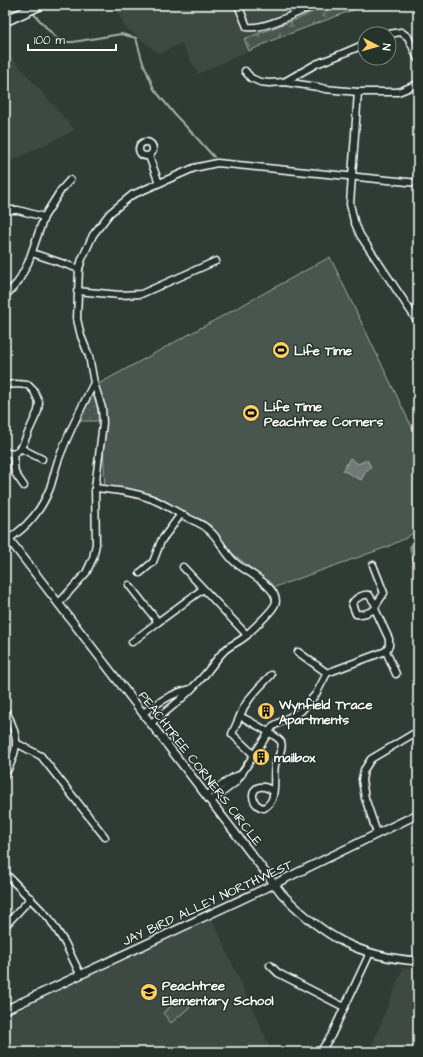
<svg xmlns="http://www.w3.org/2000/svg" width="423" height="1057" font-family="'Architects Daughter',sans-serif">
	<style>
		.built { fill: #3c4842 }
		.grass { fill: url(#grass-dots); stroke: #a4aaa7 }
		.forest { fill: url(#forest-firs); stroke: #a4aaa7 }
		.garden { fill: #4a544f; stroke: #a4aaa7 }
		.water { fill: #707975; stroke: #a9afac }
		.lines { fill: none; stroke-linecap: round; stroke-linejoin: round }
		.stream { stroke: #a9afac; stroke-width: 2 }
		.minor-casing { stroke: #fff; stroke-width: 9 }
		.tertiary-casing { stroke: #fff; stroke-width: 10 }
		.primary-casing { stroke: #fff; stroke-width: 12 }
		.minor { stroke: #26332d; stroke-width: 6 }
		.tertiary { stroke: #26332d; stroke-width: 7 }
		.primary { stroke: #26332d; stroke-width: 9 }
		.labels { text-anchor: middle; stroke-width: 3; stroke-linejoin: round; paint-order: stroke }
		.poi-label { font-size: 13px; font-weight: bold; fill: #fff; stroke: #26332d; text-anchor: start }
		.street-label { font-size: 13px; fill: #fff; stroke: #26332d }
	</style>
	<defs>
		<pattern id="grass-dots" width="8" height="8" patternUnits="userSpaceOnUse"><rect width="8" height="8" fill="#4a544f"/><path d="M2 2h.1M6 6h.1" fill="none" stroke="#656e69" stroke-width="1.8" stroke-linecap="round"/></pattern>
		<pattern id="forest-firs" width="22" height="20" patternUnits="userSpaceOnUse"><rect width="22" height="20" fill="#4a544f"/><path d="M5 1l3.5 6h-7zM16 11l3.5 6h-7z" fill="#656e69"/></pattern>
	</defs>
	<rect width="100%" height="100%" fill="#2f3b35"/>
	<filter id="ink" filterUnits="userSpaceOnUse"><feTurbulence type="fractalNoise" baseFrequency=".025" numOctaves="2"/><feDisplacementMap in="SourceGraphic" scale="8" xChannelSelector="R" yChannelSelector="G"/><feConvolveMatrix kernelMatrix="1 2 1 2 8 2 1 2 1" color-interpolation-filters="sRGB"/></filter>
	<g filter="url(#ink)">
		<!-- built -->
		<g class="built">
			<polygon points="115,5 327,5 300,18 244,39 249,51 198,74 181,43 159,54 124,26"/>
			<polygon points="5,50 75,130 5,164"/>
			<polygon points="210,914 272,1052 5,1052 5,1017"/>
			<polygon points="403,968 418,969 418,1052 369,1052"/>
		</g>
		<!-- grass -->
		<polygon class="grass" points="94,390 100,420 97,421 79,421"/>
		<!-- forest -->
		<polygon class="forest" points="327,5 366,5 273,40 249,51 244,39 300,18"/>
		<!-- garden -->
		<g class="garden">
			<polygon points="330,257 418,440 418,529 406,538 387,547 275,587 218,542 202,526 158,502 105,492 103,438 93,387"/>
			<polygon points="182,997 190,1007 171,1023 163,1013"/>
		</g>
		<!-- water -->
		<g class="water">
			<polygon points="350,458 358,464 367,460 371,467 367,470 361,480 346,472 343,471"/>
			<polygon points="418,538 418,575 410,550 410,546"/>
		</g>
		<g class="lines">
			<!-- stream -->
			<polyline class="stream" points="32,12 56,38 65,42 73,42 121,34 136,38 142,60 154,89 176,116 195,136 214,157"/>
			<!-- minor casing -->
			<g class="minor-casing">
				<g id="minor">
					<path d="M238 5 247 27C264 30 298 12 315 5"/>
					<polyline points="389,34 401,32 408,37 418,59"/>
					<polyline points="245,71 251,78 260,82 269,83 284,82 318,87 325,89 358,92 398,92 418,84"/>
					<polyline points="284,82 316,64 337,56 365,44"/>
					<polyline points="358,92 350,204 354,221 360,235 418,322"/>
					<circle cx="146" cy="149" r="7"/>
					<polyline points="149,156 159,183"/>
					<polyline points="5,210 18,210 44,217"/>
					<polyline points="32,253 79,269"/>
					<polyline points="77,291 120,295 141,294 216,261"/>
					<polyline points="9,292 18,282 28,263 44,217 61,190 70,180"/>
					<polyline points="5,385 16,384 28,385 34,391 39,402 38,411 23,444 17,452 13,454 5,452"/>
					<polyline points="20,448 42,459"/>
					<polyline points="13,454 15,473 24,486"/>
					<path d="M95 488C114 490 134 492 152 499 165 504 177 513 190 519 200 524 202 523 210 531 221 541 226 556 237 564 247 572 276 586 276 601 276 609 253 628 247 635 240 642 231 644 224 651 215 660 209 671 200 680 185 697 169 710 151 723"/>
					<path d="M5 541C26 529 41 511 50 488 53 479 55 470 58 461 68 434 81 408 94 383"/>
					<polyline points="183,567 247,635"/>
					<polyline points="140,573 153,562 161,541 181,514"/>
					<polyline points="129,585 158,622 203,589"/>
					<polyline points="59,603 86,573 93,558 96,544 95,488 103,423 102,408 94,383 89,356 81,336 77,319 79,269 82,259 93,235 110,213 132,195 194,168 217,163 418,183"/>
					<path d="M375 609C370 612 363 615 356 614L352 604C355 598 363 594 369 595L376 605"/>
					<polyline points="132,642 158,622"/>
					<polyline points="386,651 396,674"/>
					<polyline points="298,652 327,673"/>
					<path d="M271 675C259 688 246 699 240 716 247 720 278 736 281 742 284 749 276 759 275 765 273 776 276 789 272 799 271 803 268 805 264 808 246 805 251 776 273 791"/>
					<path d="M5 711C10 717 17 736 16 744 15 754 10 766 5 775"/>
					<path d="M143 713C160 702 171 693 191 689"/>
					<polyline points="240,716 232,734 254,755"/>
					<polyline points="16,743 41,756 105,837"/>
					<polyline points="207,795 234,777 242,774"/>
					<polyline points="211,801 236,782 273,726 301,711 316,694 327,673 386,651 389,646 389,639 375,609 376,605 384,593 373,565"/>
					<polyline points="377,833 365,798 362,780 364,770 371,759 418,731"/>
					<polyline points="5,873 49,918 65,943 80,974"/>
					<polyline points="5,926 31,898"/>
					<polyline points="270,965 278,973 344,1007"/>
					<polyline points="320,1052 331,1036 370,953"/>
				</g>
			</g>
			<!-- tertiary casing -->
			<g class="tertiary-casing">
				<g id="tertiary">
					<path d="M5 534 282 894C323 936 358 957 418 961"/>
					<polyline points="5,1010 268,887 418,814"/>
				</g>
			</g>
			<!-- primary casing -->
			<g class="primary-casing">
				<polyline id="primary" points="5,21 40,5"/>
			</g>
			<!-- minor -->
			<use href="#minor" class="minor"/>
			<!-- tertiary -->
			<use href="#tertiary" class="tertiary"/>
			<!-- primary -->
			<use href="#primary" class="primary"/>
		</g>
	</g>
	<!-- icons -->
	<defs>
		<g id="stadium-disc" transform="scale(0.9)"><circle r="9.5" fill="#ffd166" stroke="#26332d"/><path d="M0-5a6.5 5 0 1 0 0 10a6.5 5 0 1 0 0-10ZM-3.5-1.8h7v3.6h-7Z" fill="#111"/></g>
		<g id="building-disc" transform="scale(0.9)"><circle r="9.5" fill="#ffd166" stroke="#26332d"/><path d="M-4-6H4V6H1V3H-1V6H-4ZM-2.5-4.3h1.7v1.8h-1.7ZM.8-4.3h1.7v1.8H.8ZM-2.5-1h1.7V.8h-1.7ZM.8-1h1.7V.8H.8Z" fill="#111"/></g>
		<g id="school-disc" transform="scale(0.9)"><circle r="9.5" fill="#ffd166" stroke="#26332d"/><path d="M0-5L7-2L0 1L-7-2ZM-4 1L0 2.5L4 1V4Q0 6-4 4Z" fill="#111"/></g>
	</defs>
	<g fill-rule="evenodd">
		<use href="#stadium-disc" x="281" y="350"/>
		<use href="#stadium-disc" x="251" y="413"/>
		<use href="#building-disc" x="266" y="711"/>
		<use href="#building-disc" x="261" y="757"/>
		<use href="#school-disc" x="149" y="992"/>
	</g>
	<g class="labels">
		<!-- poi labels -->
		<g class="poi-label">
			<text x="294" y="355">Life Time</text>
			<text x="264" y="411">Life Time<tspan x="264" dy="15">Peachtree Corners</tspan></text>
			<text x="279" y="709">Wynfield Trace<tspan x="279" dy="15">Apartments</tspan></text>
			<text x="274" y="762">mailbox</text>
			<text x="162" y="990">Peachtree<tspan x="162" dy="15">Elementary School</tspan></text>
		</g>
		<!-- street labels -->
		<g class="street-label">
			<text transform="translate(201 768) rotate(52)" y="5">PEACHTREE CORNERS CIRCLE</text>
			<text transform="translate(207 902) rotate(-25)" y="5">JAY BIRD ALLEY NORTHWEST</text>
		</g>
	</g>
	<!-- margin -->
	<rect width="423" height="1057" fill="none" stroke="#26332d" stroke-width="20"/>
	<rect x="10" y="10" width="403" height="1037" fill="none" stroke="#fff" stroke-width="1.5" filter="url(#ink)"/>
	<!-- north arrow -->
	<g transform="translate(377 46) rotate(96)"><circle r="19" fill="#26332d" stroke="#7d8581"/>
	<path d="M0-3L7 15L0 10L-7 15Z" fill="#ffd166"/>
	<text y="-6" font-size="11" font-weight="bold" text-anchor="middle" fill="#ffffff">N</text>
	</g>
	<!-- scale -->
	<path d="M28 44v6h88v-6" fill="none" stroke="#ffffff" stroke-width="2"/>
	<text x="34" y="44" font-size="12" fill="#ffffff" stroke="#26332d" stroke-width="3" paint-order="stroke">100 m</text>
</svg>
